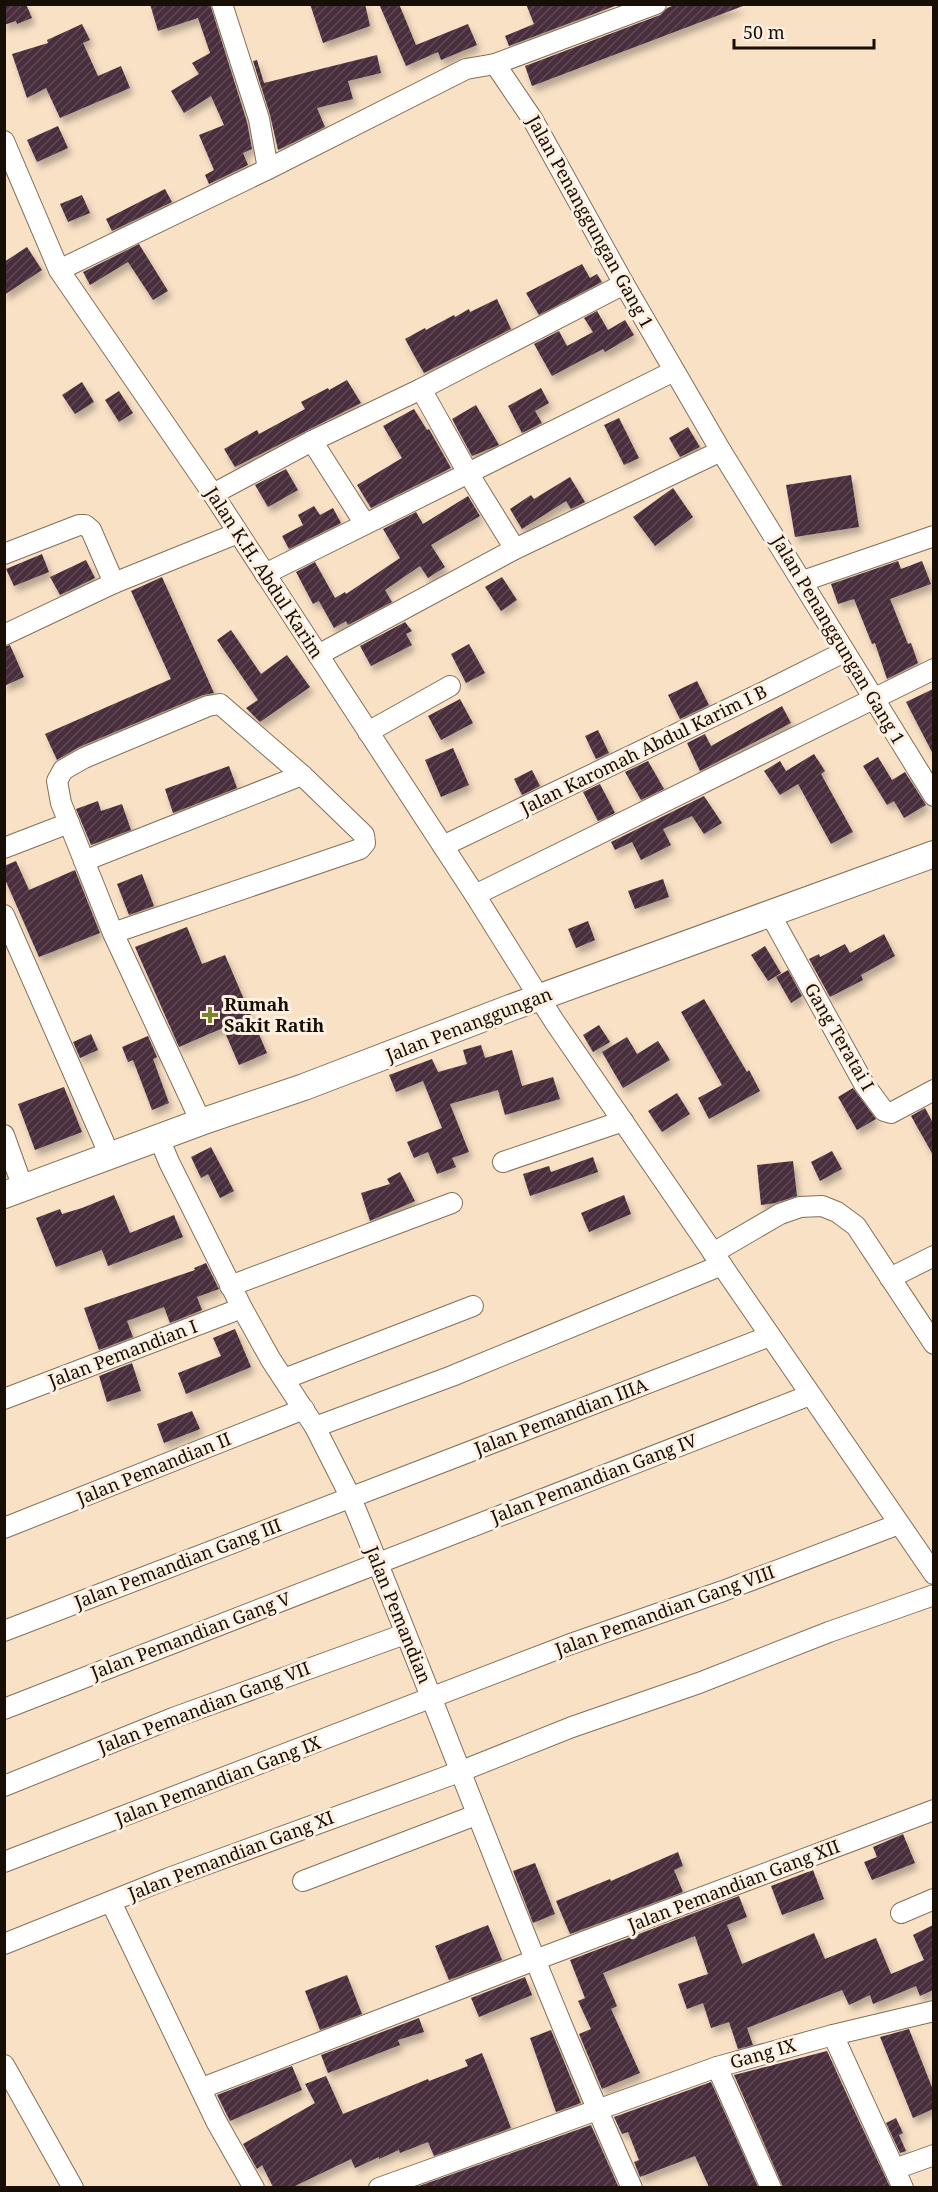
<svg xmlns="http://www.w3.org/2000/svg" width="938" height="2192" font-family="'Noto Serif',serif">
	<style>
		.building { fill: url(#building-hatch); filter: url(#shadow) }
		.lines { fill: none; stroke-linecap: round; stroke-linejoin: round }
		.minor-casing { stroke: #846f57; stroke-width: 22 }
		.major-casing { stroke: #846f57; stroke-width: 28 }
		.minor { stroke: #fff; stroke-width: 20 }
		.major { stroke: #fff; stroke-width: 26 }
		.poi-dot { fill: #7a832f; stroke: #fef0e0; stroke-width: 2 }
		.labels { text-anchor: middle; stroke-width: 6; stroke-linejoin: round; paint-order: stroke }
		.street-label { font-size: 18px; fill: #170f06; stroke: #fef0e0 }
		.poi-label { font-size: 18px; font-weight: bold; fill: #170f06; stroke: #fef0e0; text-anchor: start }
	</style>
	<defs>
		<pattern id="building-hatch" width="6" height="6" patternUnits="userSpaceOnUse" patternTransform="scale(1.5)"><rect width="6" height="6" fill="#4a2f3d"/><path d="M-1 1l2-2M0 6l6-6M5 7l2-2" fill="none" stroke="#604a55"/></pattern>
		<filter id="shadow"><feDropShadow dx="3.5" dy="6" stdDeviation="3" flood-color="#0004"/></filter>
	</defs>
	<rect width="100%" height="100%" fill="#f9e1c6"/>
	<!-- building -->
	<g class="building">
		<polygon points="4,4 26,4 32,18 17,24 16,21 4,25"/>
		<polygon points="150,4 210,4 247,122 252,149 243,153 248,165 209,184 205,175 214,170 199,135 224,125 211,96 184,113 171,91 199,74 192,63 210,53 198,18 158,31"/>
		<polygon points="310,4 365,4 370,26 323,43"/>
		<polygon points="379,4 399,4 416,45 468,24 477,45 441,60 438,52 406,66"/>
		<polygon points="526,4 620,4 509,46 505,36 534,24"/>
		<polygon points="677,4 743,6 532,86 525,66 660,15 667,8"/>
		<polygon points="82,24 90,40 83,43 98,76 121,66 130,88 60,118 46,88 27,98 12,54 48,43 47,40"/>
		<polygon points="377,55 381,73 348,81 353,99 317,108 325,127 278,150 270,115 253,61 257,60 264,83"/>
		<polygon points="58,126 68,148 37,162 27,140"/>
		<polygon points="165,189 172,202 112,231 106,219"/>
		<polygon points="82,195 90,213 68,222 60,204"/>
		<polygon points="139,244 168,291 153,300 128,262 90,285 83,272"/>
		<polygon points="27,247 42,270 4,295 4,262"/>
		<polygon points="582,264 590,278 597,274 602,282 539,315 526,293"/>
		<polygon points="497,299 511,329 424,373 405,339 425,328 426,330 454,315 455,317 469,309 470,312"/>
		<polygon points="597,311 608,330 625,320 634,335 605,352 603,349 552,376 534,344 559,331 567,346 593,332 584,318"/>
		<polygon points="347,380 361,403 235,467 224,449 257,430 259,434 305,409 301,402 328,388 329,390"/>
		<polygon points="82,382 94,402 75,414 62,395"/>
		<polygon points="541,388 549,403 535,411 542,423 522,433 508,406"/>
		<polygon points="119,391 133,413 119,422 105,400"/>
		<polygon points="476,405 499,445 472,456 452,419"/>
		<polygon points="414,409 427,430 429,429 451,468 371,508 357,485 402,458 383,426"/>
		<polygon points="619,418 639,458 624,465 604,425"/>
		<polygon points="688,427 700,447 680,457 669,438"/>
		<polygon points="286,469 298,490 268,507 255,485"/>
		<polygon points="851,475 859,527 795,537 786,485"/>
		<polygon points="570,477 585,502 571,509 566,501 522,529 510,509 531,495 534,499"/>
		<polygon points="673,488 693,517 655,546 633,517"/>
		<polygon points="468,496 480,516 431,545 445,567 428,578 420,566 385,590 392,602 348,625 346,621 334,628 319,601 313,604 296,572 315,562 335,598 345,592 346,594 400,558 383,529 416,512 423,524"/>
		<polygon points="314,506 320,515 333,508 341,523 289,549 282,536 303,525 298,515"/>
		<polygon points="42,554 49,572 14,586 6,569"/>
		<polygon points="86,560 95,578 60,595 50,577"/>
		<polygon points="898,561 901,569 922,561 931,584 890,599 908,644 911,643 918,663 887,679 875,643 872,644 854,599 838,604 831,584"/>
		<polygon points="162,577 214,693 203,695 79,747 57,760 45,734 171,679 131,591"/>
		<polygon points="502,577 517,600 501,611 485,587"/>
		<polygon points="405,622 412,631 406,634 412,645 371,666 360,646"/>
		<polygon points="231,630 261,674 287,655 310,687 260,722 246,708 258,700 217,640"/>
		<polygon points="469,644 485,673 466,683 451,654"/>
		<polygon points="10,645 24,677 4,686 4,647"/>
		<polygon points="697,681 709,705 680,719 668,695"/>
		<polygon points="933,689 933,754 906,702"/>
		<polygon points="460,699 473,723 441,740 428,716"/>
		<polygon points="782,706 791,723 700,771 687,743 705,734 711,746"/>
		<polygon points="598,730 609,753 596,759 585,736"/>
		<polygon points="453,748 469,785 441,797 425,760"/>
		<polygon points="814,754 825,771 821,774 853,832 831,844 798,784 780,795 764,771 780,761 786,771"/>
		<polygon points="878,757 892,780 905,772 926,805 904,818 894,801 887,805 863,766"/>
		<polygon points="648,761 664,789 641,800 625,772"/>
		<polygon points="229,766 237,788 173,813 165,789"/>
		<polygon points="532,770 540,786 522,795 514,779"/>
		<polygon points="600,784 615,813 598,821 583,792"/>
		<polygon points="704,796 722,823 704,834 692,816 663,829 671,845 641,860 632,842 615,850 611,842"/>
		<polygon points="98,801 101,811 122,804 131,830 91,845 76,809"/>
		<polygon points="16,861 29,890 75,870 100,933 39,957 4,877 4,866"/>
		<polygon points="142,874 154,906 129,915 117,884"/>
		<polygon points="663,879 669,897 635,909 628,891"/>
		<polygon points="588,921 595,940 576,948 568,929"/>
		<polygon points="187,927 202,964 225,955 267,1053 239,1065 223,1028 179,1047 135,947"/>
		<polygon points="884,934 895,956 861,975 863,980 830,997 809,959 819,954 820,957 845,944 850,953"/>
		<polygon points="765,946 781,973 768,981 751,955"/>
		<polygon points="788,970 802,996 791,1003 776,977"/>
		<polygon points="704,999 747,1072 749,1070 760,1091 709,1119 698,1098 722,1085 681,1012"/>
		<polygon points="599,1025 610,1042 593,1052 583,1035"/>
		<polygon points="91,1034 98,1050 80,1058 73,1042"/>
		<polygon points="148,1036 157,1057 153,1059 169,1103 152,1110 133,1060 128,1062 122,1047"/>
		<polygon points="627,1037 637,1054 658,1041 670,1060 623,1088 602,1052"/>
		<polygon points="481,1045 485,1058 512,1050 522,1086 553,1077 560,1099 505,1115 498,1090 450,1104 469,1152 452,1158 456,1167 437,1174 428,1152 414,1158 407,1142 442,1128 423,1081 396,1092 389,1075 432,1059 438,1072 467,1064 463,1050"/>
		<polygon points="64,1087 82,1132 35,1150 18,1104"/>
		<polygon points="853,1088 876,1119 857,1130 838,1097"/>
		<polygon points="677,1093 690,1114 662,1132 648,1111"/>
		<polygon points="925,1108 933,1123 933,1155 911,1116"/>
		<polygon points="211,1147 234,1191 220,1198 208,1174 201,1178 191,1157"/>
		<polygon points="832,1151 842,1169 820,1181 811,1162"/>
		<polygon points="593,1157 598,1172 530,1196 523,1174 549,1166 551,1172"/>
		<polygon points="793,1161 797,1196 775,1203 761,1205 757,1165"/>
		<polygon points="400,1172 415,1201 370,1221 361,1193 390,1184 387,1179"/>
		<polygon points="114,1195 130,1233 174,1215 183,1237 108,1266 102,1250 56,1267 36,1218 60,1209 62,1214 82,1208"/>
		<polygon points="624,1195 631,1214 589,1232 581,1213"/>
		<polygon points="206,1263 219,1289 197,1297 202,1310 170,1323 164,1307 127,1321 133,1337 99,1350 84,1308 195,1270 194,1268"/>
		<polygon points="235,1329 251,1367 186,1394 178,1373 221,1356 213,1338"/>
		<polygon points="132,1363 141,1391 107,1402 99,1376"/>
		<polygon points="192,1411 200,1429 164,1443 157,1424"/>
		<polygon points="903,1834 915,1863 872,1880 864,1862 877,1857 873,1847"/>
		<polygon points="678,1852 683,1866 674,1870 683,1892 570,1934 556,1901 610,1879 611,1881"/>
		<polygon points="535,1863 555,1914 533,1923 513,1871"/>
		<polygon points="813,1870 824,1899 782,1915 771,1886"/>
		<polygon points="739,1896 747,1917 727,1925 742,1964 814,1933 825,1959 876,1938 891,1974 924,1960 913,1935 933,1925 933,1990 920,1996 916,1986 873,2004 870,1995 849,2005 842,1990 747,2028 753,2045 738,2049 729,2022 711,2028 703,2003 687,2009 678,1984 708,1974 695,1936 603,1973 617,2006 611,2009 640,2073 602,2089 579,2034 591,2029 578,2001 585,1998 570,1960"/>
		<polygon points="488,1925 502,1960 449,1980 435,1946"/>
		<polygon points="347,1975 362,2014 320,2030 305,1991"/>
		<polygon points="525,1977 532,1995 479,2017 471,1998"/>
		<polygon points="419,2018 424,2032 398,2040 400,2045 328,2073 321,2055"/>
		<polygon points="909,2029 933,2090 933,2109 913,2118 880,2037"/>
		<polygon points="551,2030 581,2103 556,2112 530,2038"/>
		<polygon points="827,2051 852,2106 890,2187 783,2187 734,2075"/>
		<polygon points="482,2053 511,2128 434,2156 428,2142 400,2153 399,2150 379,2159 379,2157 355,2168 351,2159 293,2187 273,2187 262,2165 257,2169 243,2144 315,2103 305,2084 326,2076 343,2114 428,2079 429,2081 468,2066 465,2060"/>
		<polygon points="292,2066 302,2090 230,2121 217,2095"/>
		<polygon points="711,2082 758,2187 709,2187 695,2156 640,2177 634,2162 639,2160 628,2132 622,2134 614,2117"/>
		<polygon points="896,2118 903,2133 899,2135 906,2151 900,2153 886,2123"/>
		<polygon points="591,2125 618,2186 416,2187"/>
	</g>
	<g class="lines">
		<!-- minor casing -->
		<g class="minor-casing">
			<g id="minor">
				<polyline points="222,4 259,119 268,169"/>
				<polyline points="495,64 656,4"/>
				<polyline points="4,141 59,270 213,494 475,895 554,1021 934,1574"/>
				<polyline points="59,270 268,169 466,69 495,64 533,120 624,284 721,451 934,796"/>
				<polyline points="421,389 468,473 515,549"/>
				<polyline points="312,441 365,524"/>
				<polyline points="213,494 312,441 421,389 624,284"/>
				<polyline points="4,554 79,525 85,525 91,530 114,583"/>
				<polyline points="265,574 674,371"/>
				<polyline points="803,581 934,536"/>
				<polyline points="4,635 114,583 238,533"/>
				<polyline points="318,655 515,549 721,451"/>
				<polyline points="368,732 450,686"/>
				<polyline points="443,846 768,690 844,652"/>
				<polyline points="4,848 69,823"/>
				<polyline points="84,861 302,775"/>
				<polyline points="475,895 934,669"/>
				<polyline points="769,912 864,1084 884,1111 891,1113 934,1090"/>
				<polyline points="4,915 110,1156"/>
				<polyline points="113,933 360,849 365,843 364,835 302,775 220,704 208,706 84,758 63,770 57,781 61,803 113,933 201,1122"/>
				<polyline points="4,1135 23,1188"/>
				<path d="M159 1138 169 1162 242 1308 271 1360 315 1427 351 1498C446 1727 530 1961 632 2188"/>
				<polyline points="503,1162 623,1121"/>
				<polyline points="713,1253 780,1214 800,1207 822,1206 837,1212 856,1226 934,1344"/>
				<polyline points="890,1278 934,1256"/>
				<polyline points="230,1286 452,1203"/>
				<polyline points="284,1379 473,1306"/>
				<polyline points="4,1399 242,1308"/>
				<polyline points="315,1427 452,1376 722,1265"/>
				<polyline points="4,1528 304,1409"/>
				<polyline points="4,1631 770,1336"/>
				<polyline points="4,1709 810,1395"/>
				<polyline points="4,1786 173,1718 405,1634"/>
				<polyline points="4,1862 568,1645 723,1591 899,1524"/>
				<polyline points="303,1881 476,1815"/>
				<polyline points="111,1902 216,2121 254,2188"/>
				<polyline points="901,1913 934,1899"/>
				<polyline points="4,1944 169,1878 459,1772 572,1727 699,1683 829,1632 934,1595"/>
				<polyline points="833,2035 903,2188"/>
				<polyline points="4,2065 73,2188"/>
				<polyline points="717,2067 771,2188"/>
				<polyline points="202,2088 535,1960 934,1810"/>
				<polyline points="895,2169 934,2155"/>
				<polyline points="379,2188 717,2067 833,2035 934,2011"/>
			</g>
		</g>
		<!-- major casing -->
		<g class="major-casing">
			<polyline id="major" points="4,1195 201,1122 304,1087 510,1008 934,854"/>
		</g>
		<!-- minor -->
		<use href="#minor" class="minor"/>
		<!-- major -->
		<use href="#major" class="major"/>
	</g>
	<!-- markers -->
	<path class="poi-dot" d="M207 1006h6v6h6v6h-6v6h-6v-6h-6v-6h6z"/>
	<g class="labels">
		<!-- street labels -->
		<g class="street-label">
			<text transform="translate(590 222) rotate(61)" y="6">Jalan Penanggungan Gang 1</text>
			<text transform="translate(264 573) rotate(57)" y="6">Jalan K.H. Abdul Karim</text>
			<text transform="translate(838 640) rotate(59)" y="6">Jalan Penanggungan Gang 1</text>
			<text transform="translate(644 750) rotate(-26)" y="6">Jalan Karomah Abdul Karim I B</text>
			<text transform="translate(469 1025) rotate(-21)" y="6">Jalan Penanggungan</text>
			<text transform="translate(839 1037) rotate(60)" y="6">Gang Teratai I</text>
			<text transform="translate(123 1354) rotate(-21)" y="6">Jalan Pemandian I</text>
			<text transform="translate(561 1417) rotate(-21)" y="6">Jalan Pemandian IIIA</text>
			<text transform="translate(154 1469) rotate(-22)" y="6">Jalan Pemandian II</text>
			<text transform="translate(594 1479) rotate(-21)" y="6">Jalan Pemandian Gang IV</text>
			<text transform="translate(178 1564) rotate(-21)" y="6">Jalan Pemandian Gang III</text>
			<text transform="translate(665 1611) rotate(-20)" y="6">Jalan Pemandian Gang VIII</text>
			<text transform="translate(398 1615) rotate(68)" y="6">Jalan Pemandian</text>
			<text transform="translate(191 1636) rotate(-21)" y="6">Jalan Pemandian Gang V</text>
			<text transform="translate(204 1708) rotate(-21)" y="6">Jalan Pemandian Gang VII</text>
			<text transform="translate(218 1781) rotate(-21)" y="6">Jalan Pemandian Gang IX</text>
			<text transform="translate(231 1856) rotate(-21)" y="6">Jalan Pemandian Gang XI</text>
			<text transform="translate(734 1886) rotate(-21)" y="6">Jalan Pemandian Gang XII</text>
			<text transform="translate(763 2054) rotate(-16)" y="6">Gang IX</text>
		</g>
		<!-- poi labels -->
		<g class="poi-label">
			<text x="224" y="1011">Rumah<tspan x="224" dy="21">Sakit Ratih</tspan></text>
		</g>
	</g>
	<!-- border -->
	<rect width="938" height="2192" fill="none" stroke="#170f06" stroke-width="12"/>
	<!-- scale -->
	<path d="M734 39v9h140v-9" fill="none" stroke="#170f06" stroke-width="3"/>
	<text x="743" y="39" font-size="18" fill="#170f06" stroke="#fef0e0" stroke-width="4.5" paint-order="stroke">50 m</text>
</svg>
